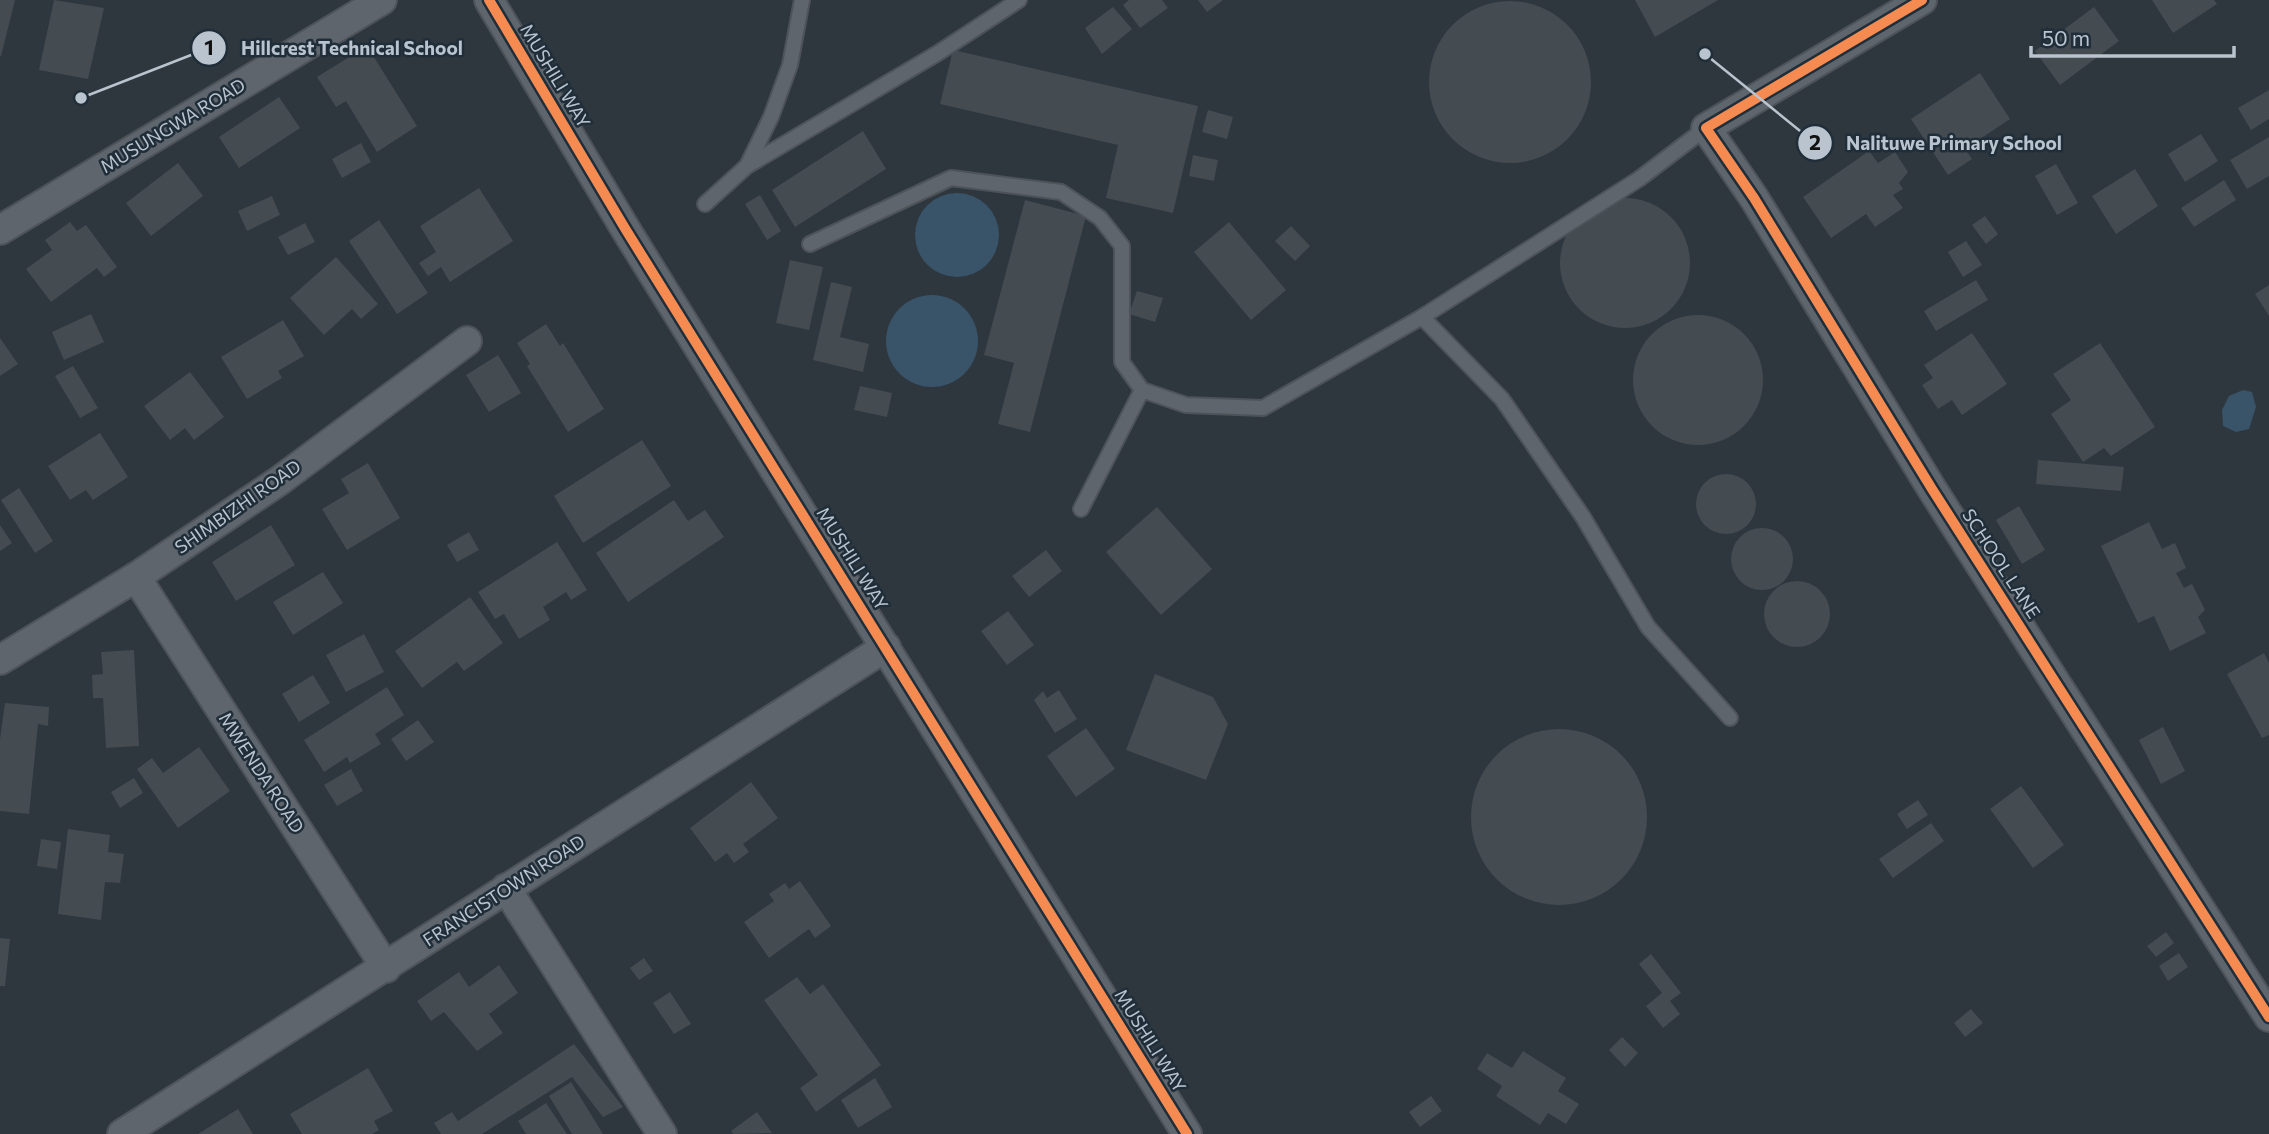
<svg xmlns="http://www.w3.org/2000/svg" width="2269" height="1134" font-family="Commissioner,sans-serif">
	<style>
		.water { fill: #395369 }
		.building { fill: #444b51 }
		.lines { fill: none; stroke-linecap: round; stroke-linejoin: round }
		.service-casing { stroke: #4d5358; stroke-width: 18 }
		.minor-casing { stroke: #4d5358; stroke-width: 32 }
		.service { stroke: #5e656c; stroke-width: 14 }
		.minor { stroke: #5e656c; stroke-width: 28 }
		.cycleway-casing { stroke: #202e3a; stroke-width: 15 }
		.cycleway { stroke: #f68b52; stroke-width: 10 }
		.labels { text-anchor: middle; stroke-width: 5; stroke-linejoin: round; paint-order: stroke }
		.street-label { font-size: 18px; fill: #b9c4ce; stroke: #202e3a }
		.leader { fill: none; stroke: #b9c4ce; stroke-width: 2.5 }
		.callout-dot { fill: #b9c4ce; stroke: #202e3a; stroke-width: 2.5 }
		.mark-label { font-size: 21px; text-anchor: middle; font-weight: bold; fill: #111 }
		.callout-label { font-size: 19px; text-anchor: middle; font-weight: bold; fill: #b9c4ce; stroke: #202e3a; stroke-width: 5; stroke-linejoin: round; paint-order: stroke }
	</style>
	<rect width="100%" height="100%" fill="#2e373e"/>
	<!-- water -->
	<g class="water">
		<circle cx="957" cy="235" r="42"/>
		<circle cx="932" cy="341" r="46"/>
		<polygon points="2243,390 2252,392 2256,407 2249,429 2236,432 2223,426 2222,410 2229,396"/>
	</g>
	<!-- building -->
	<g class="building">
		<polygon points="0,0 15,0 1,56 0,56"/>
		<polygon points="54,0 104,8 88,79 39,70"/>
		<polygon points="1129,0 1162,0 1168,8 1140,28 1123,5"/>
		<polygon points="1198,0 1223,0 1207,12"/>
		<polygon points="1635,0 1718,0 1655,37"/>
		<polygon points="2152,0 2214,0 2217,4 2173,33"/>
		<circle cx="1510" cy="82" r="81"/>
		<polygon points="1113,7 1132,29 1102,54 1085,28"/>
		<polygon points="2094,7 2119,41 2060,85 2035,51"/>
		<polygon points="367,46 417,126 377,152 346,101 336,107 317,77"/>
		<polygon points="953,50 1198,106 1173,213 1106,198 1118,145 940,104"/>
		<polygon points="1980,73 2010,119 1965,149 1972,159 1948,175 1911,119"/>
		<polygon points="2269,90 2269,119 2251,130 2238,108"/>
		<polygon points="279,97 300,128 239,168 219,137"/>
		<polygon points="1208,110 1233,117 1227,139 1202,132"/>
		<polygon points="863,131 886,169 795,227 772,190"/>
		<polygon points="2201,134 2218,161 2185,182 2168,154"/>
		<polygon points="2269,137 2269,176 2247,189 2230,160"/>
		<polygon points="361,143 371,162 342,178 332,159"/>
		<polygon points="1869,151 1878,163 1895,152 1908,172 1899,183 1903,189 1893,195 1903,208 1875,227 1866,214 1831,238 1803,197"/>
		<polygon points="1193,155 1218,160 1214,181 1189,176"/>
		<polygon points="178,163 203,196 151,236 126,203"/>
		<polygon points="2056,164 2078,203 2057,215 2035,176"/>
		<polygon points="2135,169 2158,206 2116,234 2092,196"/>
		<polygon points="2224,180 2236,200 2194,227 2181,208"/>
		<polygon points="479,188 513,241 450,282 441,267 428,276 419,263 436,252 420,226"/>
		<polygon points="760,195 781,231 767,240 745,204"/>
		<polygon points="272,196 280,215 247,231 238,211"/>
		<circle cx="1625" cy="263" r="65"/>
		<polygon points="1025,200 1086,216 1030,432 998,424 1014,363 984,355"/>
		<polygon points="1985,216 1998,234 1986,244 1972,225"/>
		<polygon points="379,220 428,293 397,314 349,241"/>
		<polygon points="70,222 77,231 86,225 117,267 104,277 97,268 51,302 26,269 52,250 45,240"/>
		<polygon points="1229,222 1286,290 1251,320 1194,252"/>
		<polygon points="305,223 315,242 288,255 278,237"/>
		<polygon points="1291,226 1310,246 1295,261 1275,241"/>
		<polygon points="1966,241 1982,265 1963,277 1948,252"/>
		<polygon points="336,257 378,304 361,319 352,309 324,335 290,298"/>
		<polygon points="790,260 823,267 809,330 776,323"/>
		<polygon points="1976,280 1988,300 1936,331 1924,311"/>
		<polygon points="831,282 852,287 840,337 869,344 863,372 813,360"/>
		<polygon points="2269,285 2269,316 2255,294"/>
		<polygon points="1137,291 1163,298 1155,322 1129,314"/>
		<polygon points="91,314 104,342 64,360 52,332"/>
		<circle cx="1698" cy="380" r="65"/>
		<polygon points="283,320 304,356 278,371 282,378 247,399 221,357"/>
		<polygon points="546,324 560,346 563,343 604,409 568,432 527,366 530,364 517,343"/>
		<polygon points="1972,333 2007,384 1962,415 1952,400 1938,409 1922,385 1933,378 1924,365"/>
		<polygon points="0,338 18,364 0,376"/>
		<polygon points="2100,343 2155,427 2111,456 2104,448 2083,462 2051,414 2071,400 2053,374"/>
		<polygon points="498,355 521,393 489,412 466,375"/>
		<polygon points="73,366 98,408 80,418 55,376"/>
		<polygon points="190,372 224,417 194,440 185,428 170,440 144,406"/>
		<polygon points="860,386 892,393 887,417 854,410"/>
		<polygon points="100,433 128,477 93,500 86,490 70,500 48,466"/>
		<polygon points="642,440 671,486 583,543 554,496"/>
		<polygon points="2038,460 2124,467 2121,491 2036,484"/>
		<polygon points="368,463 400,518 347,550 322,509 349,493 341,479"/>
		<circle cx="1726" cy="504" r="30"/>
		<polygon points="19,488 53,541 35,553 1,500"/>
		<polygon points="674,500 688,521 705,510 724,537 628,602 596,553"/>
		<polygon points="2019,506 2045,550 2022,564 1996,520"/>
		<polygon points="1157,507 1212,569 1161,615 1106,552"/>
		<polygon points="2149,522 2162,549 2175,543 2186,568 2176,573 2184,588 2192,584 2205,610 2198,617 2206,633 2170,651 2154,616 2138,623 2101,546"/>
		<polygon points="0,525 12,543 0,551"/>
		<polygon points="271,525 295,565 236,601 212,562"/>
		<circle cx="1762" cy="559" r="31"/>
		<polygon points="469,532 479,550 457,562 447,545"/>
		<polygon points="557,542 587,590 571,600 566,592 543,607 550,620 519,639 504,614 495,619 478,592"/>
		<polygon points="1046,550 1062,571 1029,597 1012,576"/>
		<polygon points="323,572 343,603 293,635 273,602"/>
		<circle cx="1797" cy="614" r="33"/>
		<polygon points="470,597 503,643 464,671 457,662 422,688 395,651"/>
		<polygon points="1008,611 1034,645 1007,665 981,631"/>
		<polygon points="364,634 384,672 346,692 326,655"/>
		<polygon points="134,650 139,746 106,748 103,698 93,698 92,675 103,674 101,652"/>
		<polygon points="2264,653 2269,663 2269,735 2262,738 2227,674"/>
		<polygon points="1155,674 1213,697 1228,724 1206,780 1126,750"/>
		<polygon points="313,675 330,703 299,722 282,694"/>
		<polygon points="387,687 404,715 375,734 381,744 350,763 347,757 324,772 304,740"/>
		<polygon points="1059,690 1077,719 1055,733 1034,700 1043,691 1047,698"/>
		<polygon points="5,703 49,707 48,726 38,724 29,814 0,811 0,739"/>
		<polygon points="418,720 434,742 406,761 391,739"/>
		<polygon points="2163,727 2185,771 2161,784 2139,740"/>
		<polygon points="1086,728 1115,769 1076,797 1047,756"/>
		<circle cx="1559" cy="817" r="88"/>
		<polygon points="199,747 230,791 178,828 137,769 152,758 163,773"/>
		<polygon points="351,769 363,791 337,806 324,785"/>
		<polygon points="134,778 143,793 120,808 111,792"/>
		<polygon points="751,782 778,818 743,844 749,852 734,863 727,853 715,862 690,828"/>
		<polygon points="2021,786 2064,845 2033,868 1990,809"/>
		<polygon points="1918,800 1928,815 1907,829 1897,814"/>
		<polygon points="1931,823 1944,841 1893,878 1879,859"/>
		<polygon points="68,829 110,835 108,852 124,854 120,883 105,882 101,920 58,914"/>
		<polygon points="41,839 61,842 57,869 37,866"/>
		<polygon points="800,881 831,926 815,938 809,929 769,958 744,922 774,901 769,894 785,883 789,889"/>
		<polygon points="2166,932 2174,943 2156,957 2147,946"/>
		<polygon points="0,938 10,939 5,986 0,986"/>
		<polygon points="2179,953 2188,967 2168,981 2159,966"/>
		<polygon points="1651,954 1681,993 1670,1001 1680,1014 1663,1028 1646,1006 1662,993 1639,964"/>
		<polygon points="644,958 653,971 639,980 630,968"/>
		<polygon points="499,965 518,993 489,1014 503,1033 477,1051 444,1012 431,1021 417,1001 459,972 469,987"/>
		<polygon points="797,977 810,994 823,984 881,1065 816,1112 800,1088 818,1075 764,1000"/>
		<polygon points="670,992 691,1024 674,1034 653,1003"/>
		<polygon points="1971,1009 1983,1023 1965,1037 1954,1023"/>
		<polygon points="1622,1037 1638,1053 1625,1067 1609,1050"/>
		<polygon points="574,1044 623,1107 603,1117 572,1077 482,1134 441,1134 434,1123 452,1112 458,1121"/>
		<polygon points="1523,1051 1566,1078 1558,1091 1579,1104 1566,1124 1548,1113 1540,1125 1496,1096 1502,1086 1477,1069 1487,1053 1512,1068"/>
		<polygon points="368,1068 393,1111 374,1121 379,1130 372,1134 302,1134 290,1114"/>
		<polygon points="875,1078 892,1107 858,1128 841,1100"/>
		<polygon points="571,1082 603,1134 572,1134 549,1096"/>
		<polygon points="1431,1096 1442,1111 1420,1127 1409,1112"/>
		<polygon points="546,1103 567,1134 526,1134 518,1121"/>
		<polygon points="238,1109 253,1134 198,1134"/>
		<polygon points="757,1112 772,1133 733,1134 731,1131"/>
	</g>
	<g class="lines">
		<!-- service casing -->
		<g class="service-casing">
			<g id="service">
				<polyline points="747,166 938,53 1019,0"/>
				<polyline points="705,204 747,166 771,117 790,65 802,0"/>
				<polyline points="810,244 951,178 1061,192 1100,218 1122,246 1122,362 1142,390 1186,405 1263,408 1422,317 1639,179 1706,128"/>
				<polyline points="1422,317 1502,399 1583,517 1648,627 1730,718"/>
				<polyline points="1081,509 1142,390"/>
			</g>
		</g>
		<!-- minor casing -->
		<g class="minor-casing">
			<g id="minor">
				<polyline points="489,0 626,230 1187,1134"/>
				<polyline points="1922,0 1706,128 1754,198 1932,489 2269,1017"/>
				<polyline points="0,230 382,0"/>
				<polyline points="136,577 386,968"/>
				<polyline points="0,660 136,577 279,481 467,341"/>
				<polyline points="506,888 662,1134"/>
				<polyline points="122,1134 886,647"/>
			</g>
		</g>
		<!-- service -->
		<use href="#service" class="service"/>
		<!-- minor -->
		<use href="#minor" class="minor"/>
		<!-- cycleway casing -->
		<g class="cycleway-casing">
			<g id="cycleway">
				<polyline points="489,0 626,230 1187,1134"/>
				<polyline points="1922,0 1706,128 1754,198 1932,489 2269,1017"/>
			</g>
		</g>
		<!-- cycleway -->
		<use href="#cycleway" class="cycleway"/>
	</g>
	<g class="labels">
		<!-- street labels -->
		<g class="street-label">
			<text transform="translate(555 76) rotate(59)" y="6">MUSHILI WAY</text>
			<text transform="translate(173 126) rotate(-31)" y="6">MUSUNGWA ROAD</text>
			<text transform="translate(238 507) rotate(-35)" y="6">SHIMBIZHI ROAD</text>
			<text transform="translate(852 559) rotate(58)" y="6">MUSHILI WAY</text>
			<text transform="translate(2001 564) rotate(57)" y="6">SCHOOL LANE</text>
			<text transform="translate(261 773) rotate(57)" y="6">MWENDA ROAD</text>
			<text transform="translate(504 891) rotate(-33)" y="6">FRANCISTOWN ROAD</text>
			<text transform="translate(1150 1041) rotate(58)" y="6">MUSHILI WAY</text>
		</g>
	</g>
	<!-- callouts -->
	<path class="leader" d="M81 98L209 48M1705 54L1815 143"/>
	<g class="callout-dot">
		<circle cx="81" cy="98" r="7"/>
		<circle cx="1705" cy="54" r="7"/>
		<circle cx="209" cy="48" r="18"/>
		<circle cx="1815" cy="143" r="18"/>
	</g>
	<g class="mark-label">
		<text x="209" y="55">1</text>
		<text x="1815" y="150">2</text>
	</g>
	<g class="callout-label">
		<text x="352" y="55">Hillcrest Technical School</text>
		<text x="1954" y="150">Nalituwe Primary School</text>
	</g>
	<!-- scale -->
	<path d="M2031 46v10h203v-10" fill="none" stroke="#b9c4ce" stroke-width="3.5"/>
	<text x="2042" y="46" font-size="21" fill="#b9c4ce" stroke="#202e3a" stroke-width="5" paint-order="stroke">50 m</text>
</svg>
